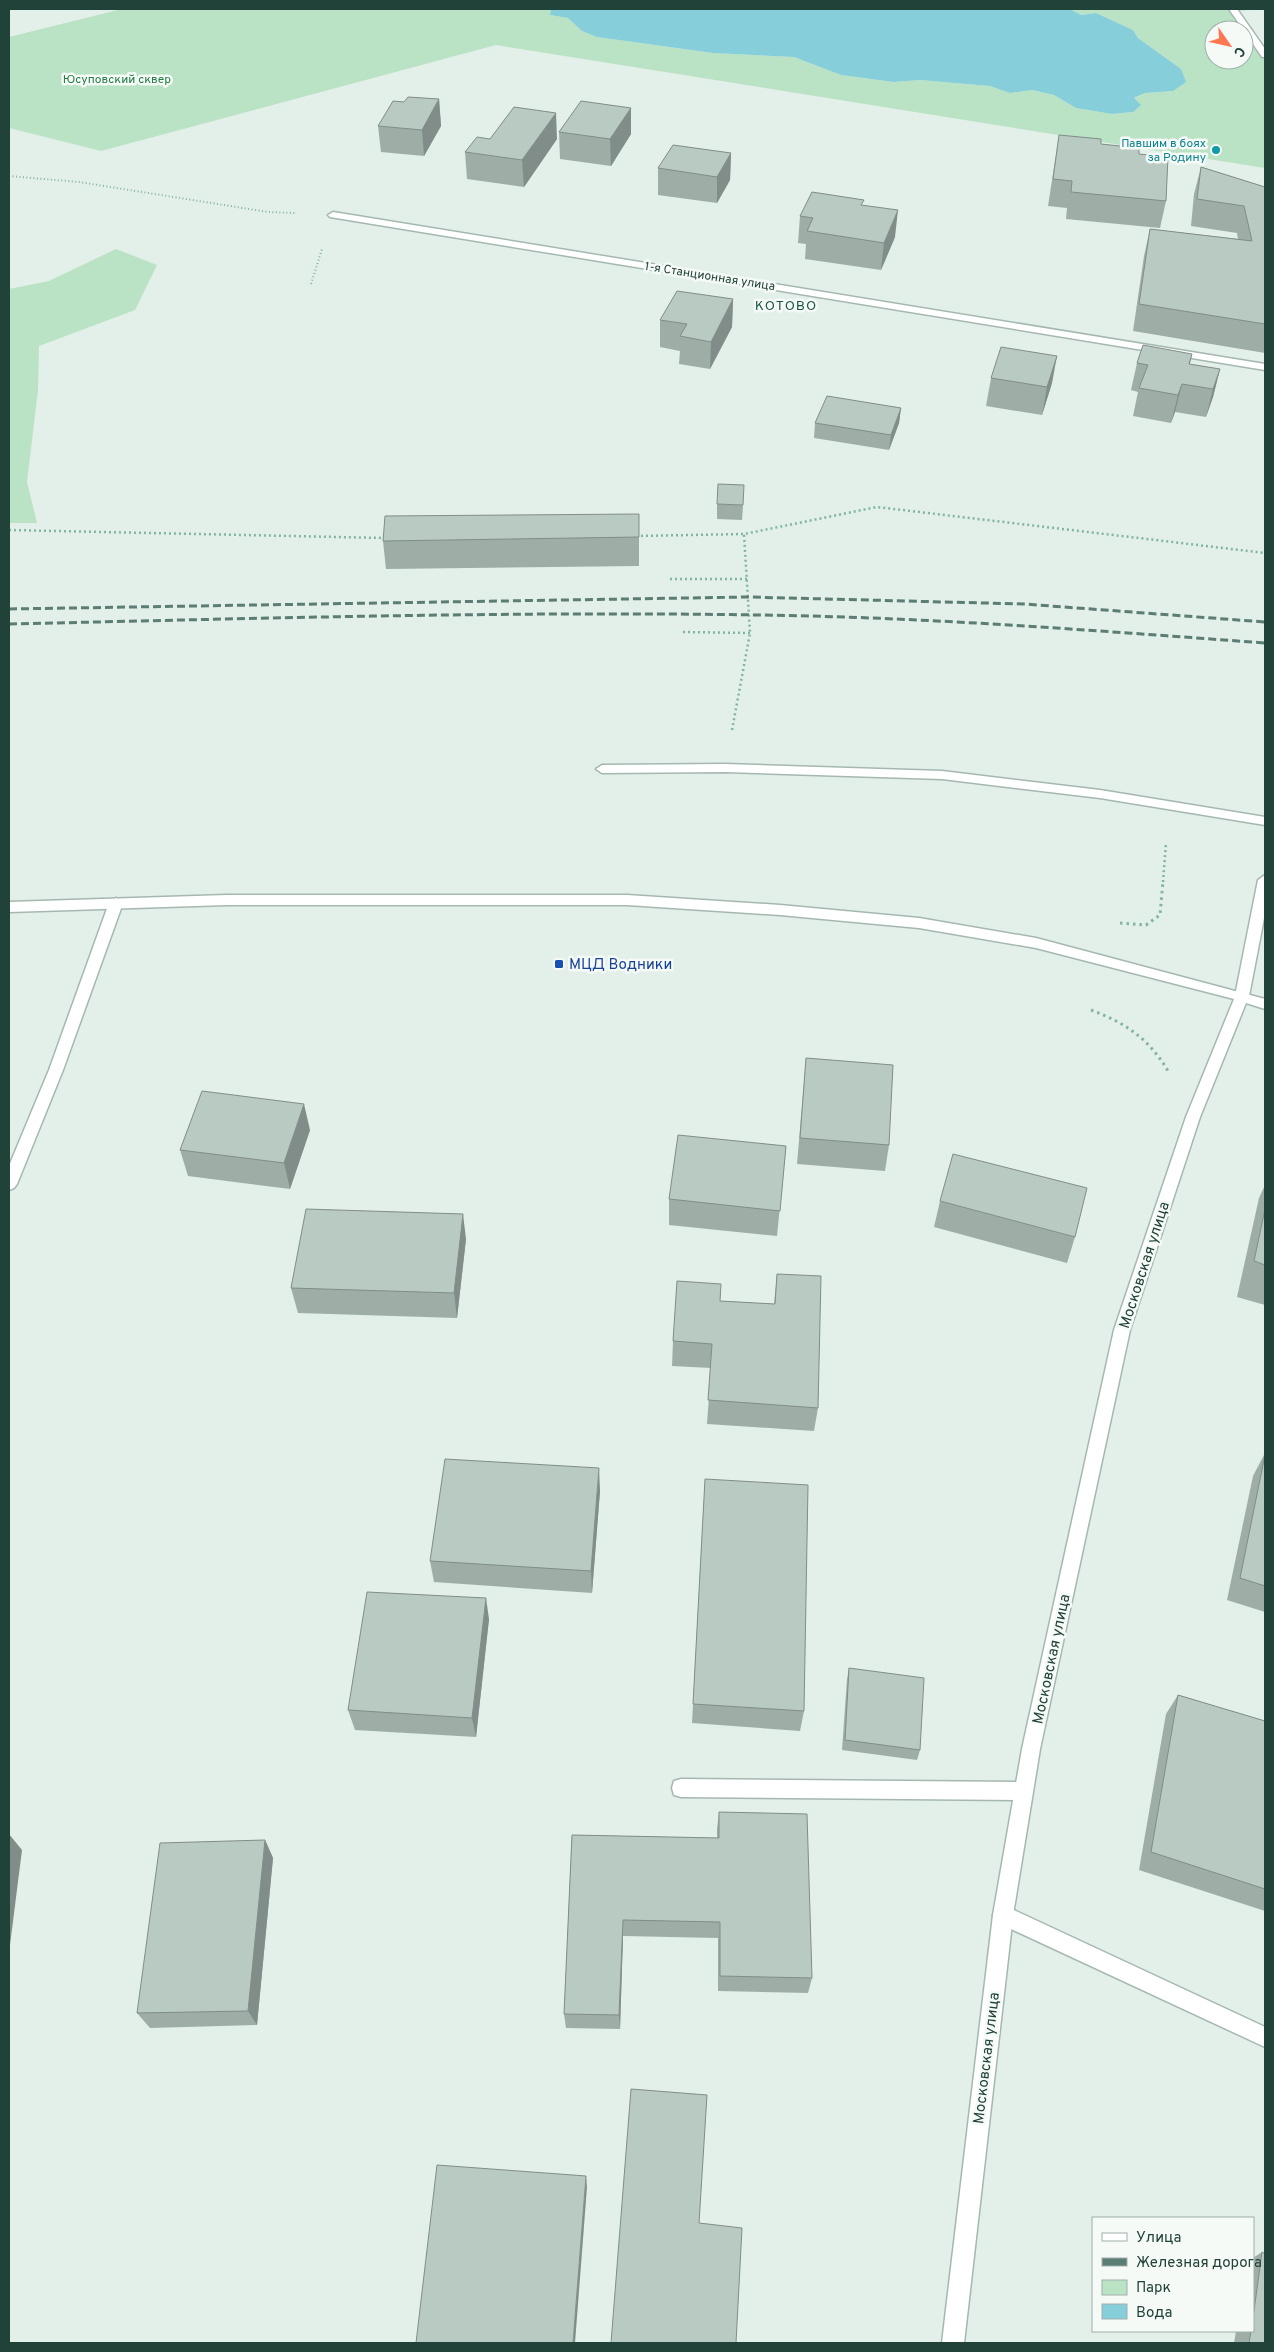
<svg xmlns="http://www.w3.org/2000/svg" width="1274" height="2352" font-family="Overpass,sans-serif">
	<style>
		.green { fill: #bae2c4; fill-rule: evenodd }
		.water { fill: #86ced9 }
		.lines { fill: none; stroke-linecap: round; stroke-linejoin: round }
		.service-casing { stroke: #a5b8b0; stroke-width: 3 }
		.minor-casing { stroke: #a5b8b0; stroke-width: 3 }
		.path-far2 { stroke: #81b5a3; stroke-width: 2; stroke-dasharray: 1 2.5; stroke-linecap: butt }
		.path-far1 { stroke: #81b5a3; stroke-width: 2.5; stroke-dasharray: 2 3; stroke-linecap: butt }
		.path { stroke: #81b5a3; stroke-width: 3; stroke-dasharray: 2.5 4; stroke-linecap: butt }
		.service { fill: #fff; fill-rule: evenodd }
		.minor { fill: #fff; fill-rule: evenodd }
		.rail { stroke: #5b7d73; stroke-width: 3; stroke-dasharray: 8 4; stroke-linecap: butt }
		.wall { fill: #9eaea7 }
		.shaded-wall { fill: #818d88 }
		.building { fill: #b8cac2; stroke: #818d88 }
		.culture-dot { fill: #0f9aa8; stroke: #f5faf7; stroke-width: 2 }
		.transit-dot { fill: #1a4fb4; stroke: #f5faf7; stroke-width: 2 }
		.labels { text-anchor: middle; stroke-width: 5; stroke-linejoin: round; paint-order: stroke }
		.far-park-label { font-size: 12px; fill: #267d46; stroke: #f5faf7 }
		.far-culture-label { font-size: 12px; fill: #0d838f; stroke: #f5faf7; text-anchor: end }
		.far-street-label { font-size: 12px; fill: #214238; stroke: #f5faf7 }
		.far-neighbourhood-label { font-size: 14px; letter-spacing: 1px; fill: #1a5746; stroke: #f5faf7 }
		.transit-label { font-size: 15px; fill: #164399; stroke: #f5faf7; text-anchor: start }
		.street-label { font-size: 15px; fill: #214238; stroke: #f5faf7 }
	</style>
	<rect width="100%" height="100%" fill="#e3efe9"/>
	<!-- green -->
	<g class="green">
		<path d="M122 9H551L550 15 568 18 582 31 597 37 713 53 794 57 841 75 894 82 920 80 990 86 1010 93 1032 90 1054 95 1076 108 1112 114 1133 112V99L1145 93 1173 91 1181 69 1138 38 1133 30 1096 13 1081 15 1070 9H1265L1235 11 1265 55V168L496 45 101 151 9 128V37ZM1214 30H1244V60H1214Z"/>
		<polygon points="116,249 157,265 135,310 39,346 38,390 27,482 37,523 9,523 9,289 49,281"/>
	</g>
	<!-- water -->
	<polygon class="water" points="551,9 1070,9 1081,15 1096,13 1133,30 1138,38 1181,69 1186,82 1173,91 1145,93 1134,98 1141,105 1133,112 1112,114 1076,108 1054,95 1032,90 1010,93 990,86 920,80 894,82 841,75 794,57 713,53 597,37 582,31 568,18 550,15"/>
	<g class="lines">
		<!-- service casing -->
		<g class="service-casing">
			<g id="service">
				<polygon points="725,764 942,771 1100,790 1265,817 1265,825 1100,798 942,779 725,772 602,773 596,769 602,765"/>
				<polygon points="1265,875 1265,913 1249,996 1242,1001 1235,996 1258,880"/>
				<polygon points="116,898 123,903 63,1070 17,1184 14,1188 9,1190 9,1166 49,1070 109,903"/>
				<polygon points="681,1779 1023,1782 1030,1784 1032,1791 1030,1798 1023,1800 681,1797 674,1795 672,1788 674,1781"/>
				<polygon points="1003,1905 1265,2027 1265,2047 996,1922 993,1915 996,1908"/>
			</g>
		</g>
		<!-- minor casing -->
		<g class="minor-casing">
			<g id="minor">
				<polygon points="1229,9 1237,9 1265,49 1265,57 1262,57"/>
				<polygon points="333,212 1265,364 1265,370 330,217 328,215"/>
				<polygon points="227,895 627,895 780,905 919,918 1036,938 1265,999 1265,1009 1246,1003 1200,1117 1130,1330 1040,1749 1013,1915 964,2343 942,2343 993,1915 1022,1749 1114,1330 1186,1117 1234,999 1036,948 919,928 780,915 627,905 227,905 9,912 9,902"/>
			</g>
		</g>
		<!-- path-far2 -->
		<g class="path-far2">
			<polyline points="9,176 79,182 268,212 295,213"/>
			<polyline points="311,284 322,249"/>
		</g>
		<!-- path-far1 -->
		<g class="path-far1">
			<polyline points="9,530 385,538"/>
			<polyline points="636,536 744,534 877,507 1265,553"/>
			<polyline points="670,579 747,579"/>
			<polyline points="683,632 750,633"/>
			<polyline points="732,730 750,633 744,534"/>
			<polyline points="1163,882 1166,843"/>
		</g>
		<!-- path -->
		<g class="path">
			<polyline points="1120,923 1146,925 1160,915 1163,881"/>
			<path d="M1091 1010C1126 1023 1149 1039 1168 1071"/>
		</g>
		<!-- service -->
		<use href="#service" class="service"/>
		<!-- minor -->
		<use href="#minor" class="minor"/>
		<!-- rail -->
		<g class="rail">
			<polyline points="9,609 748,597 1024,604 1265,622"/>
			<path d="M9 624C276 618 544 610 811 616 963 620 1114 632 1265 643"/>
		</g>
	</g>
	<!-- wall -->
	<g class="wall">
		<polygon points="439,99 441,126 424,156 381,152 378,126 404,102"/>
		<polygon points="631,108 631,134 611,166 560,159 559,132"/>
		<polygon points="1059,135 1101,144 1139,154 1166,201 1160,228 1066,219 1067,208 1048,206"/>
		<polygon points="490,139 557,139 524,187 467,179 465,152"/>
		<polygon points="731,153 730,180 717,203 658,195 658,168"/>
		<polygon points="1201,167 1265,187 1265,353 1133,331 1144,256 1150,229 1238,239 1237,233 1191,226 1194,194"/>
		<polygon points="863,205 895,237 881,270 805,259 806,244 798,243 800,216"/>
		<polygon points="733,299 732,327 710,369 679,364 680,351 660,347 660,320"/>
		<polygon points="1192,354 1190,364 1220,369 1213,397 1206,417 1175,412 1171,423 1133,416 1138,392 1131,390 1137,363"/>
		<polygon points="991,378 1052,383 1042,415 986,406"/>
		<polygon points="901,408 899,423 889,450 814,438 815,423"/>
		<polygon points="717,504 743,505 742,520 717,519"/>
		<polygon points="639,514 639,566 386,569 383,541"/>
		<polygon points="806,1058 889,1145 885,1171 797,1164"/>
		<polygon points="310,1130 290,1189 188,1176 180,1150"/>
		<polygon points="786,1146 777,1236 669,1225 669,1199"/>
		<polygon points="1265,1185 1265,1305 1237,1297 1259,1198"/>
		<polygon points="940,1201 1075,1237 1067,1263 934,1227"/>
		<polygon points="466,1239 457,1318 298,1313 291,1288"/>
		<polygon points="777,1274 818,1408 814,1431 707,1424 711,1368 672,1366 673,1341 720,1301 774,1304"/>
		<polygon points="1265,1453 1265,1612 1227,1600 1253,1476"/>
		<polygon points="705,1479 804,1711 800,1731 692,1723"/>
		<polygon points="600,1491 592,1593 434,1582 430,1561"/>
		<polygon points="489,1619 476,1737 355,1730 348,1710"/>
		<polygon points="849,1668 920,1750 917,1760 842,1750 847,1679"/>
		<polygon points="1178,1695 1265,1721 1265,1911 1139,1870 1166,1714"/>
		<polygon points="719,1812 812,1978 808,1993 718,1991 718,1938 623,1936 620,2029 566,2028 564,2014 572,1835 717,1838 717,1829"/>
		<polygon points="265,1840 273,1858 257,2025 150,2028 137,2013"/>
		<polygon points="1262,2252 1265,2343 1234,2343 1236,2331 1253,2331 1253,2258"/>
	</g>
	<!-- shaded-wall -->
	<g class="shaded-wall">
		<polygon points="439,99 441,126 424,156 422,130"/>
		<polygon points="631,108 631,134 611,166 610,139"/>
		<polygon points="556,113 557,139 524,187 522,160"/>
		<polygon points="731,153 730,180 717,203 717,177"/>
		<polygon points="898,210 895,237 881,270 884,243"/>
		<polygon points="733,299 732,327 710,369 711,342"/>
		<polygon points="1057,356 1052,383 1042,415 1047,387"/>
		<polygon points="1220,369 1213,397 1206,417 1213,389"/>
		<polygon points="1182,384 1175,412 1171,423 1178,395"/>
		<polygon points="901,408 899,423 889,450 891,435"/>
		<polygon points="304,1104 310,1130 290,1189 284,1163"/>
		<polygon points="463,1214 466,1239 457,1318 454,1293"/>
		<polygon points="599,1468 600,1491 592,1593 591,1571"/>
		<polygon points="486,1598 489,1619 476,1737 472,1718"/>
		<polygon points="9,1834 22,1850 9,1953"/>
		<polygon points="265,1840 273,1858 257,2025 248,2011"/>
		<polygon points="623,1920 623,1936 620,2029 619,2015"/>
		<polygon points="586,2176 587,2187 575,2343 573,2343"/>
	</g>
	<!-- building -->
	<g class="building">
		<polygon points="408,97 439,99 422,130 378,126 393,101 404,102"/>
		<polygon points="581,101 631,108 610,139 559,132"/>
		<polygon points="514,107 556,113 522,160 465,152 477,137 490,139"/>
		<polygon points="1059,135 1101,139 1101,144 1139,148 1139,154 1168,157 1166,201 1071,192 1072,181 1053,179"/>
		<polygon points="673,145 731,153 717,177 658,168"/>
		<polygon points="1201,167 1265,187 1265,324 1139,304 1150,229 1252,241 1244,206 1197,199"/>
		<polygon points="812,192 864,200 861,205 898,210 884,243 807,231 813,218 800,216"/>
		<polygon points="677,291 733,299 711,342 680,336 687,324 660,320"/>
		<polygon points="1143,345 1192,354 1189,364 1220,369 1213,389 1182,384 1178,395 1139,388 1148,365 1137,363"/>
		<polygon points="1001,347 1057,356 1047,387 991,378"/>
		<polygon points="827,396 901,408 891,435 815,423"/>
		<polygon points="718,484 744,485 743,505 717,504"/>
		<polygon points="639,514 639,537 383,541 385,516"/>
		<polygon points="806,1058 893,1065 889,1145 800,1138"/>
		<polygon points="202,1091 304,1104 284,1163 180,1150"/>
		<polygon points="678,1135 786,1146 780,1211 669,1199"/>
		<polygon points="953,1154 1087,1188 1075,1237 940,1201"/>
		<polygon points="306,1209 463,1214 454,1293 291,1288"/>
		<polygon points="1265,1209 1265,1265 1254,1261"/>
		<polygon points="777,1274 821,1276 818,1408 708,1400 712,1344 673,1341 677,1281 721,1284 720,1301 775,1304"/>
		<polygon points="1265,1455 1265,1586 1240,1578"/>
		<polygon points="445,1459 599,1468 591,1571 430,1561"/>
		<polygon points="705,1479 808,1485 804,1711 693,1704"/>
		<polygon points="367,1592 486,1598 472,1718 348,1710"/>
		<polygon points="849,1668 924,1678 920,1750 845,1740"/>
		<polygon points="1178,1695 1265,1721 1265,1889 1151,1852"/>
		<polygon points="719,1812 807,1814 812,1978 720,1976 720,1922 623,1920 619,2015 564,2014 572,1835 719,1838"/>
		<polygon points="265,1840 248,2011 137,2013 160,1843"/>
		<polygon points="631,2089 707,2095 699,2223 742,2228 736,2343 611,2343"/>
		<polygon points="437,2165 586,2176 573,2343 416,2343"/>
		<polygon points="1262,2252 1265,2254 1265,2343 1249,2343 1251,2331 1253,2331 1253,2318"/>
	</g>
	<!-- markers -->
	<circle class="culture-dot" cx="1216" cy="150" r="5"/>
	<rect class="transit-dot" x="554" y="959" width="10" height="10" rx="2.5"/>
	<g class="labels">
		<!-- far-park labels -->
		<g class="far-park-label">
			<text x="117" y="83">Юсуповский сквер</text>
		</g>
		<!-- far-culture labels -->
		<g class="far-culture-label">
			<text x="1206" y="147">Павшим в боях<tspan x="1206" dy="14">за Родину</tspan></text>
		</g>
		<!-- far-street labels -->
		<g class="far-street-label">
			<text transform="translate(710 276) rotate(9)" y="4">1-я Станционная улица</text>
		</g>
		<!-- far-neighbourhood labels -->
		<g class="far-neighbourhood-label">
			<text x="786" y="310">КОТОВО</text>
		</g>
		<!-- transit labels -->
		<g class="transit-label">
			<text x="569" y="969">МЦД Водники</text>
		</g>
		<!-- street labels -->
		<g class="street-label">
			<text transform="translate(1144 1265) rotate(-72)" y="5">Московская улица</text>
			<text transform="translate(1051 1659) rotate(-78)" y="5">Московская улица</text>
			<text transform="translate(986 2058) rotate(-83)" y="5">Московская улица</text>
		</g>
	</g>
	<!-- border -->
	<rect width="1274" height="2352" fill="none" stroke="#214238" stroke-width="20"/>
	<!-- legend -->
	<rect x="1092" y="2217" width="162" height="115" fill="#f5faf7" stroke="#a0b0ab"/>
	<rect x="1102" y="2233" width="25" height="8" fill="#ffffff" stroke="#a0b0ab"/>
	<text x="1136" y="2242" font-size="15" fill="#214238">Улица</text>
	<rect x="1102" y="2258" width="25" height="8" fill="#5b7d73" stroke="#a0b0ab"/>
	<text x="1136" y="2267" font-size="15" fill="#214238">Железная дорога</text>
	<rect x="1102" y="2280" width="25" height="15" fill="#bae2c4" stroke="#a0b0ab"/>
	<text x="1136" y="2292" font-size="15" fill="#214238">Парк</text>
	<rect x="1102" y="2304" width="25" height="15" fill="#86ced9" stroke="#a0b0ab"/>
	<text x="1136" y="2317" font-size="15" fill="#214238">Вода</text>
	<!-- north arrow -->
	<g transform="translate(1229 45) rotate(124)"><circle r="24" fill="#f5faf7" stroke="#a0b0ab"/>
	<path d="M0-4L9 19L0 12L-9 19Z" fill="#ff7751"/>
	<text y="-8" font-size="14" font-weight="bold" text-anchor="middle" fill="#214238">С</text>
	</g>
</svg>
